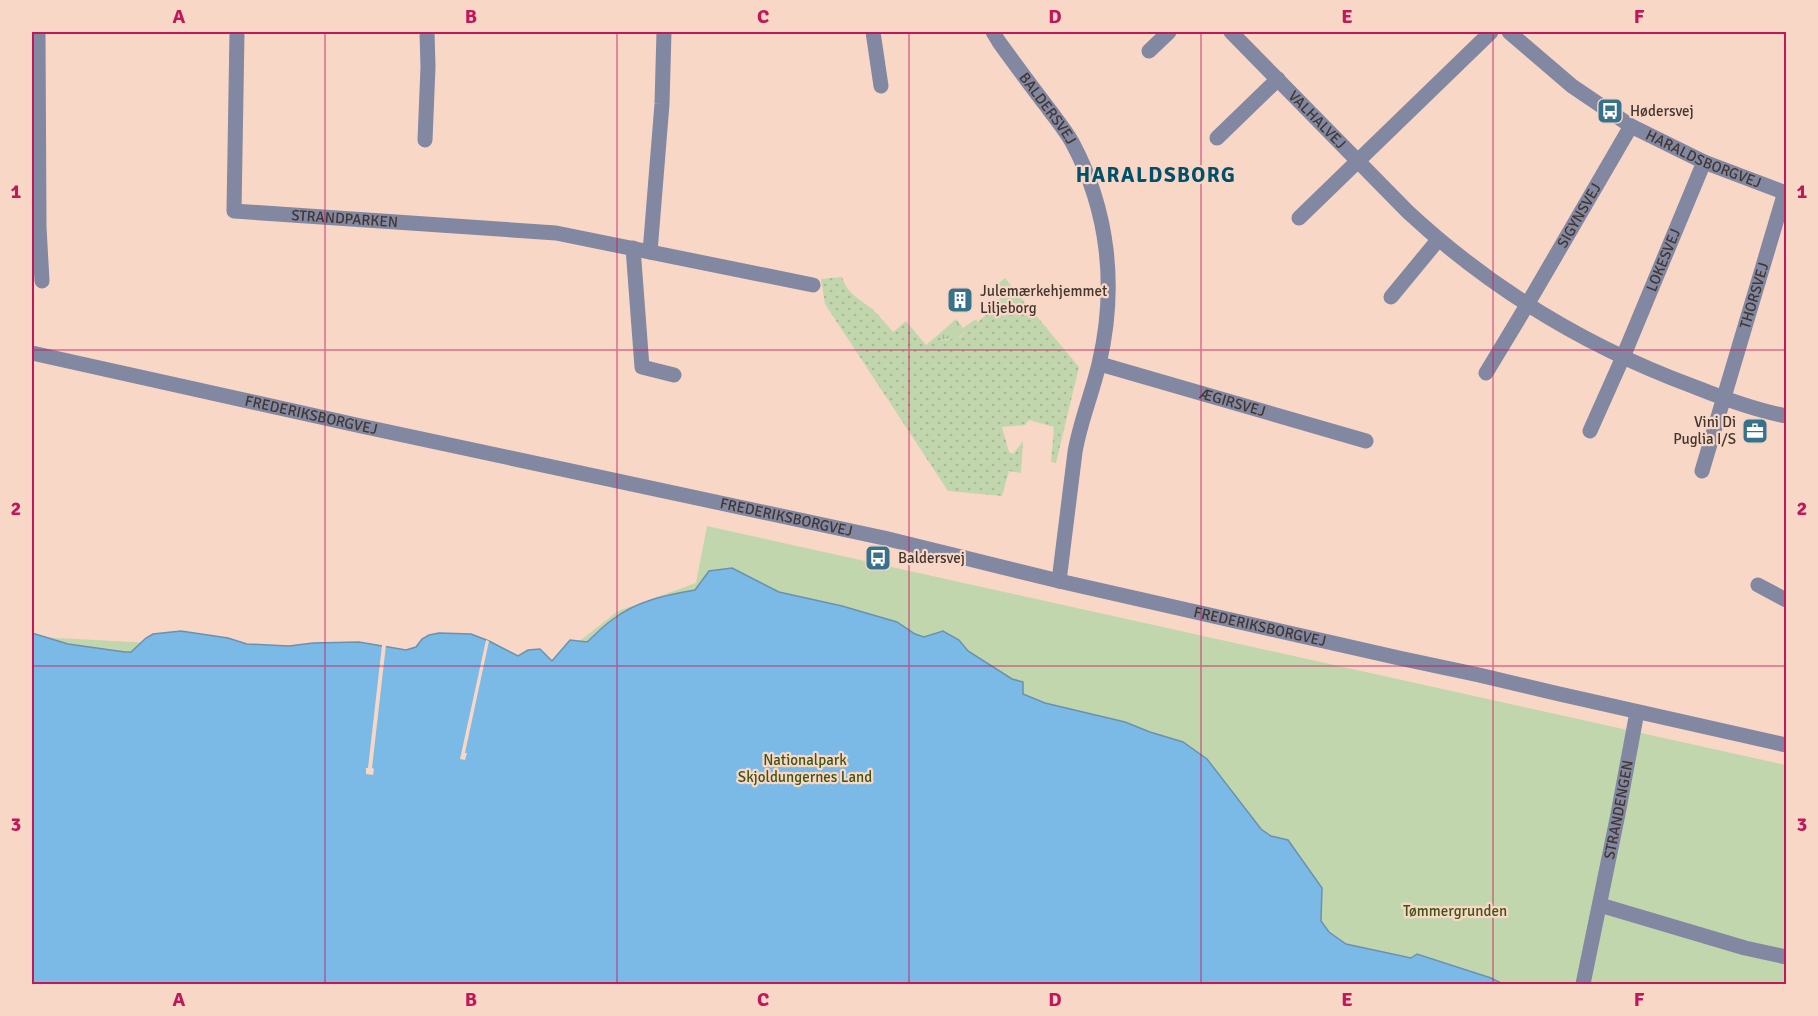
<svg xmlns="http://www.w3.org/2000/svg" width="1818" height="1016" font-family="Signika,sans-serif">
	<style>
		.grass { fill: url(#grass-tufts) }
		.park { fill: #c2d6ae }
		.garden { fill: url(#garden-dots) }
		.water { fill: #7bb9e6; stroke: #6a92af; stroke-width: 1.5 }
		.pier { fill: #f8d7c6 }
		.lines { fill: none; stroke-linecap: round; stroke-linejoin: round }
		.minor { stroke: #8287a2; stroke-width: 15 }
		.grid { fill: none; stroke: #c2185b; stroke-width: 1.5; stroke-opacity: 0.55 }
		.labels { text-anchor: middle; stroke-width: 4.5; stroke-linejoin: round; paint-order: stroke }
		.street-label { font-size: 15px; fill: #42362f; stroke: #f8d7c6 }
		.poi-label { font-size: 15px; fill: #42362f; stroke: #f8d7c6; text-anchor: start }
		.park-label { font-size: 15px; fill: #3c5513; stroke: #f8d7c6 }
		.district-label { font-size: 21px; font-weight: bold; letter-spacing: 1.5px; fill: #01506b; stroke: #f8d7c6 }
		.neatline { fill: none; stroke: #c2185b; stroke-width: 2 }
		.grid-label { font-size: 20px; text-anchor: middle; font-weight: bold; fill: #c2185b }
	</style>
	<defs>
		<pattern id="grass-tufts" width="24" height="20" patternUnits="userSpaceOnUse" patternTransform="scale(1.5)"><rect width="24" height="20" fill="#c2d6ae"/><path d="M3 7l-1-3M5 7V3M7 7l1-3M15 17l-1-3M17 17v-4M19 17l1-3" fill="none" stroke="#a8b896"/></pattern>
		<pattern id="garden-dots" width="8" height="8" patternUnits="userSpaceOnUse" patternTransform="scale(1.5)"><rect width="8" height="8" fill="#c2d6ae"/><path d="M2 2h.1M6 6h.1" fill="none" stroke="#a8b896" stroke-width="1.8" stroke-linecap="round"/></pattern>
	</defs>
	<rect width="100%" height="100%" fill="#f8d7c6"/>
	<!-- grass -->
	<g class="grass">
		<polygon points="1005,278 1013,288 1014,292 993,310 990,306 1002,297 994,287"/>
		<polygon points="956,319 963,328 976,319 978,323 956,339 942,339 938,335"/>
	</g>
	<!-- park -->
	<polygon class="park" points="707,526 1786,765 1786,984 32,984 32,635 38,637 550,664 618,611 696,583"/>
	<!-- garden -->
	<path class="garden" d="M842 277C847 294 860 299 872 309 880 316 886 324 893 332L906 321 926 345 938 335 942 339 947 340 960 337 1013 292V288L1079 367 1056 463 1051 462 1054 427 1029 420 1025 425 1002 427 1009 452 1013 454 1023 441 1021 473 1009 471 1002 496 948 491 825 304 821 279Z"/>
	<!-- water -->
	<path class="water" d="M732 568 779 592 842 606 897 622 915 634 924 637 943 631 959 640 968 651 1012 679 1023 682V694L1045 703 1125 722 1150 732 1183 742 1207 759 1261 829 1271 836 1288 840 1322 888 1321 921 1329 932 1346 944 1411 958 1417 954 1491 978 1503 984H32V633L68 644 125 652H131L146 638 153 634 181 631 228 638 247 644 289 646 313 643 359 642 406 650 416 647 422 639 429 635 439 633 471 634 489 641 518 656 528 650 540 649 552 661 570 640 587 642C595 635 603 626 612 620 636 601 666 595 695 590L709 571Z"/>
	<!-- pier -->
	<g class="pier">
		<polygon points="486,640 489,641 465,753 467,753 465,760 460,759"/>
		<polygon points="382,645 386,645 372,768 374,769 373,775 366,774 366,768 368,768"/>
	</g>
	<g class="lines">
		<!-- minor -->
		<g class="minor">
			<polyline points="38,32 39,227 42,281"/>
			<path id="s1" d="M237 32 234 211 556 233 813 285"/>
			<polyline points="873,32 881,86"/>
			<path id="s2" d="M993 32 999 42C1015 64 1031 86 1048 108 1056 119 1065 130 1072 142 1109 211 1117 288 1099 364 1092 394 1080 422 1075 452L1059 581"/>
			<path id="s3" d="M1231 32 1408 212C1491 289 1589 348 1695 387 1725 399 1755 410 1786 416"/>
			<path id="s4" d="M1509 32 1572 86 1631 126 1704 162 1786 193"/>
			<polyline points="1149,51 1169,32"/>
			<polyline points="1217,138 1278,79"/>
			<polyline points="425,140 428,67 427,32"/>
			<polyline points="1299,218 1491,32"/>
			<polyline points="633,248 642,367 674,375"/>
			<polyline points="650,252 662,104 664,32"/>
			<polyline points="1391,297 1438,240"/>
			<path id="s5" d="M32 353 361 426 884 538 1059 581 1399 658 1479 675 1555 693 1786 745"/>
			<path id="s6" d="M1100 364 1366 441"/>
			<path id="s7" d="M1486 373 1527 305 1631 126"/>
			<path id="s8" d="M1590 431 1623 357 1704 162"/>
			<path id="s9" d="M1702 471 1785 192"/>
			<polyline points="1758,585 1786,600"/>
			<polyline points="1600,905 1745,948 1786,957"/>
			<path id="s10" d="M1583 984 1618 814 1637 712"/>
		</g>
	</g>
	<!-- grid -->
	<path class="grid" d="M325 32V984M617 32V984M909 32V984M1201 32V984M1493 32V984M32 350H1786M32 666H1786"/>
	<!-- icons -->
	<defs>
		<g id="bus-square" transform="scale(1.35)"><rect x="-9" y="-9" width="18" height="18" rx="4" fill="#38718b" stroke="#f8d7c6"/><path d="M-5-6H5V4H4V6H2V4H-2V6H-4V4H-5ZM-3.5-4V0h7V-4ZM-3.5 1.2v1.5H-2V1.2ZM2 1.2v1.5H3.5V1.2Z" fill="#fff"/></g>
		<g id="building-square" transform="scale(1.35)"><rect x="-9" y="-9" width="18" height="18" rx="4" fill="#38718b" stroke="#f8d7c6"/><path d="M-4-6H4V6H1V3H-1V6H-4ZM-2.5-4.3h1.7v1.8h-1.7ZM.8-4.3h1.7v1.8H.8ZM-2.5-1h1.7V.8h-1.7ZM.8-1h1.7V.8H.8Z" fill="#fff"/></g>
		<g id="office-square" transform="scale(1.35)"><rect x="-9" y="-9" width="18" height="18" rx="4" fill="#38718b" stroke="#f8d7c6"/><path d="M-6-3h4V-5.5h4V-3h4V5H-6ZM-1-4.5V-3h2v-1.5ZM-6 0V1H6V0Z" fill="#fff"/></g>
	</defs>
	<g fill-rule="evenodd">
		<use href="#bus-square" x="1610" y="111"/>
		<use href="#building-square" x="960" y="300"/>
		<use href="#office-square" x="1755" y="431"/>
		<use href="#bus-square" x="878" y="558"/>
	</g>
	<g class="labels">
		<!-- street labels -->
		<g class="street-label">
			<text dy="5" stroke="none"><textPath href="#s2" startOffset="94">BALDERSVEJ</textPath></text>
			<text dy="5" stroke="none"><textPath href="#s3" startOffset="123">VALHALVEJ</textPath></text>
			<text dy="5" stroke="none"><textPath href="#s4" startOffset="234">HARALDSBORGVEJ</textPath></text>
			<text dy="5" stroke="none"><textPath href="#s7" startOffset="183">SIGYNSVEJ</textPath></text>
			<text dy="5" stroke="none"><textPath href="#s1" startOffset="290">STRANDPARKEN</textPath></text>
			<text dy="5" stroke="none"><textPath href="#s8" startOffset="186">LOKESVEJ</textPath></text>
			<text dy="5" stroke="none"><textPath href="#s9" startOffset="183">THORSVEJ</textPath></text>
			<text dy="5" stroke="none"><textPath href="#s6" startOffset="138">ÆGIRSVEJ</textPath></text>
			<text dy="5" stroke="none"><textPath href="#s5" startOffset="286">FREDERIKSBORGVEJ</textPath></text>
			<text dy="5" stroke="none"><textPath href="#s5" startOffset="772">FREDERIKSBORGVEJ</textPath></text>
			<text dy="5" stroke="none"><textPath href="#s5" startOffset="1258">FREDERIKSBORGVEJ</textPath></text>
			<text dy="5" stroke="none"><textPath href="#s10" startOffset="178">STRANDENGEN</textPath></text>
		</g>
		<!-- poi labels -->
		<g class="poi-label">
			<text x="1630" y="116">Hødersvej</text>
			<text x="980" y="296">Julemærkehjemmet<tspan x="980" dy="17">Liljeborg</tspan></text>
			<text x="1736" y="427" text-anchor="end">Vini Di<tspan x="1736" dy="17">Puglia I/S</tspan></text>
			<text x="898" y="563">Baldersvej</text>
		</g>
		<!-- park labels -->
		<g class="park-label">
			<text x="805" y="765">Nationalpark<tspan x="805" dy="17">Skjoldungernes Land</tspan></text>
			<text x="1455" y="916">Tømmergrunden</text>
		</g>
		<!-- district labels -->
		<g class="district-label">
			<text x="1156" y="182">HARALDSBORG</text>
		</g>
	</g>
	<!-- border -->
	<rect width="1818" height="1016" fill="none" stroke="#f8d7c6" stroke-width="66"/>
	<rect x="33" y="33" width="1752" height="950" class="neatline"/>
	<g class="grid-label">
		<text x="179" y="23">A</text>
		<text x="471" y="23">B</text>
		<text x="763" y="23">C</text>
		<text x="1055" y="23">D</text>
		<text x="1347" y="23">E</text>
		<text x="1639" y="23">F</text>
		<text x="16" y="198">1</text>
		<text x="1802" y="198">1</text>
		<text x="16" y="515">2</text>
		<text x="1802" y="515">2</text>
		<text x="16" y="831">3</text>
		<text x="1802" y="831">3</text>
		<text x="179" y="1006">A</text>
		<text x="471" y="1006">B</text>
		<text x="763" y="1006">C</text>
		<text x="1055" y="1006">D</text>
		<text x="1347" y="1006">E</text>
		<text x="1639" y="1006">F</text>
	</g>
</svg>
